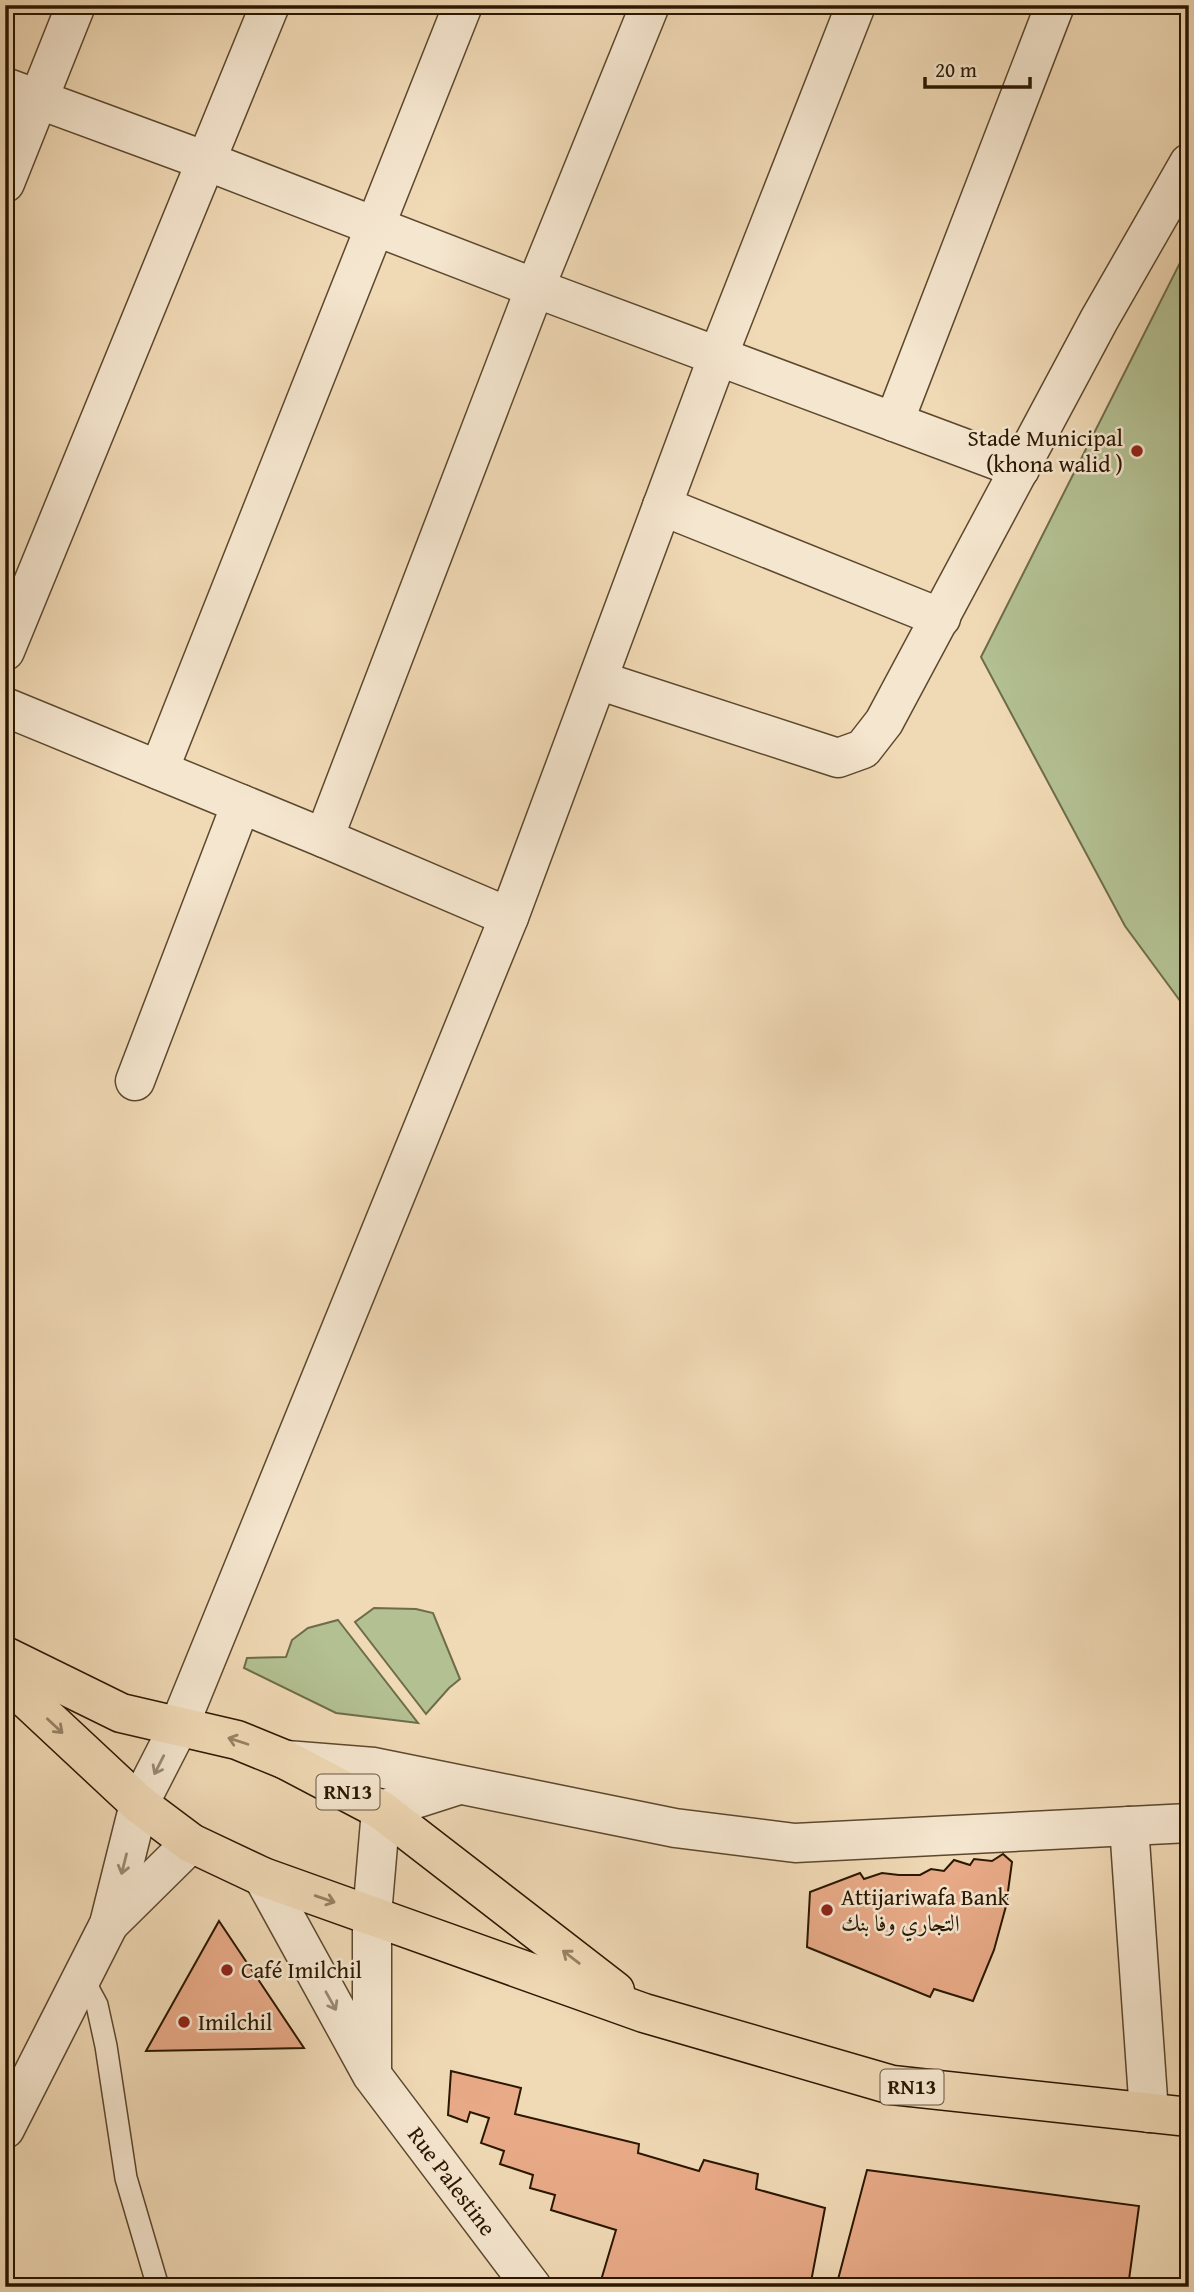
<svg xmlns="http://www.w3.org/2000/svg" width="1194" height="2292" font-family="'Gentium Book Plus',Amiri,serif">
	<style>
		.green { fill: #b3c092; stroke: #6e6c49; stroke-width: 2 }
		.building { fill: #e8aa87; stroke: #2a1700; stroke-width: 2 }
		.lines { fill: none; stroke-linecap: round; stroke-linejoin: round }
		.service-casing { stroke: #5c482d; stroke-width: 24 }
		.minor-casing { stroke: #5c482d; stroke-width: 41 }
		.primary-casing { stroke: #2a1700; stroke-width: 41 }
		.service { stroke: #f5e6cf; stroke-width: 21 }
		.minor { stroke: #f5e6cf; stroke-width: 38 }
		.primary { stroke: #f0d9b5; stroke-width: 38 }
		.oneway { stroke: #978264 }
		.oneway2 { stroke: #9a8972 }
		.poi-dot { fill: #8f2418; stroke: #f5e6cf; stroke-width: 2.5 }
		.labels { text-anchor: middle; stroke-width: 5; stroke-linejoin: round; paint-order: stroke }
		.shield { fill: #f5e6cf; stroke: #67553e; stroke-width: 2 }
		.shield-label { font-size: 21px; font-weight: bold; fill: #2a1700 }
		.poi-label { font-size: 23px; fill: #2a1700; stroke: #f5e6cf; text-anchor: start }
		.street-label { font-size: 23px; fill: #2a1700; stroke: #f5e6cf }
	</style>
	<rect width="100%" height="100%" fill="#f0d9b5"/>
	<filter id="stains"><feTurbulence type="fractalNoise" baseFrequency=".00286" numOctaves="4"/><feColorMatrix values="0 0 0 0 .2 0 0 0 0 .09 0 0 0 0 .02 0 0 0 .5 -.17"/></filter>
	<radialGradient id="worn" r=".72"><stop offset=".6" stop-color="#630" stop-opacity="0"/><stop offset="1" stop-color="#630" stop-opacity=".3"/></radialGradient>
	<!-- green -->
	<g class="green">
		<polygon points="1189,245 1189,1013 1125,926 981,657"/>
		<polygon points="374,1608 416,1609 433,1613 460,1679 449,1688 426,1714 355,1622"/>
		<polygon points="338,1620 418,1723 336,1713 244,1668 247,1658 286,1657 292,1640 308,1628"/>
	</g>
	<!-- building -->
	<g class="building">
		<polygon points="1003,1854 1012,1862 1006,1906 994,1950 973,2001 934,1989 930,1997 807,1947 810,1892 860,1873 864,1879 882,1873 899,1875 920,1875 931,1869 944,1871 954,1860 970,1865 974,1859 992,1861"/>
		<polygon points="219,1921 304,2048 146,2051"/>
		<polygon points="451,2071 521,2088 515,2114 639,2144 638,2153 699,2171 704,2160 758,2174 756,2189 825,2208 810,2287 599,2287 616,2230 551,2210 555,2195 530,2188 533,2175 500,2164 504,2151 481,2143 489,2118 470,2112 467,2122 448,2115"/>
		<polygon points="867,2170 1139,2206 1128,2287 836,2287"/>
	</g>
	<g class="lines">
		<!-- service casing -->
		<g class="service-casing">
			<polyline id="service" points="82,1977 97,2005 106,2046 126,2178 158,2287"/>
		</g>
		<!-- minor casing -->
		<g class="minor-casing">
			<g id="minor">
				<polyline points="5,87 206,161 535,288 1020,469"/>
				<polyline points="5,183 76,5"/>
				<polyline points="894,422 1055,5"/>
				<polyline points="662,506 941,618"/>
				<polyline points="5,651 270,5"/>
				<polyline points="598,680 838,758 863,749 884,722 1099,320 1189,163"/>
				<polyline points="5,707 324,838 509,917"/>
				<polyline points="159,770 463,5"/>
				<polyline points="324,838 535,288 650,5"/>
				<polyline points="135,1081 241,804"/>
				<polyline points="286,1760 374,1767 675,1828 795,1843 1189,1823"/>
				<polyline points="1129,1826 1149,2113"/>
				<polyline points="263,1877 372,2075 532,2287"/>
				<polyline points="109,1924 191,1843"/>
				<polyline points="372,2069 372,1915 381,1810 456,1786"/>
				<polyline points="5,2129 109,1924 139,1804 179,1726 509,917 718,356 856,5"/>
			</g>
		</g>
		<!-- primary casing -->
		<g class="primary-casing">
			<g id="primary">
				<polyline points="5,1656 121,1713 237,1740 286,1760 381,1810 615,1991"/>
				<polyline points="5,1679 139,1804 191,1843 263,1877 644,2013 892,2085 1189,2117"/>
			</g>
		</g>
		<!-- service -->
		<use href="#service" class="service"/>
		<!-- minor -->
		<use href="#minor" class="minor"/>
		<!-- primary -->
		<use href="#primary" class="primary"/>
	</g>
	<!-- one-way arrows -->
	<defs><path id="oneway-shaft" d="M-6 0H5M1.5-3L5.5 0L1.5 3" fill="none" stroke-width="1.6" stroke-linecap="round" stroke-linejoin="round" transform="scale(1.75)"/></defs>
	<g class="oneway">
		<use href="#oneway-shaft" transform="translate(55 1726) rotate(43)"/>
		<use href="#oneway-shaft" transform="translate(238 1741) rotate(-162)"/>
		<use href="#oneway-shaft" transform="translate(325 1899) rotate(19)"/>
		<use href="#oneway-shaft" transform="translate(571 1957) rotate(-142)"/>
	</g>
	<g class="oneway2">
		<use href="#oneway-shaft" transform="translate(159 1765) rotate(117)"/>
		<use href="#oneway-shaft" transform="translate(124 1864) rotate(104)"/>
		<use href="#oneway-shaft" transform="translate(331 2001) rotate(61)"/>
	</g>
	<!-- markers -->
	<g class="poi-dot">
		<circle cx="1137" cy="451" r="7"/>
		<circle cx="827" cy="1910" r="7"/>
		<circle cx="227" cy="1970" r="7"/>
		<circle cx="184" cy="2022" r="7"/>
	</g>
	<g class="labels">
		<!-- shield labels -->
		<g class="shield">
			<rect x="316.5" y="1774.5" width="63" height="35" rx="5"/>
			<rect x="880.5" y="2069.5" width="63" height="35" rx="5"/>
		</g>
		<g class="shield-label">
			<text x="348" y="1799">RN13</text>
			<text x="912" y="2094">RN13</text>
		</g>
		<!-- poi labels -->
		<g class="poi-label">
			<text x="1123" y="446" text-anchor="end">Stade Municipal<tspan x="1123" dy="26">(khona walid )</tspan></text>
			<text x="841" y="1905">Attijariwafa Bank<tspan x="841" dy="26">التجاري وفا بنك</tspan></text>
			<text x="241" y="1978">Café Imilchil</text>
			<text x="198" y="2030">Imilchil</text>
		</g>
		<!-- street labels -->
		<g class="street-label">
			<text transform="translate(452 2181) rotate(53)" y="8">Rue Palestine</text>
		</g>
	</g>
	<!-- margin -->
	<rect width="1194" height="2292" fill="none" stroke="#f0d9b5" stroke-width="28"/>
	<rect x="7" y="7" width="1180" height="2278" fill="none" stroke="#2a1700" stroke-width="3.5"/>
	<rect x="14" y="14" width="1166" height="2264" fill="none" stroke="#2a1700" stroke-width="2"/>
	<!-- scale -->
	<path d="M925 77v10h105v-10" fill="none" stroke="#2a1700" stroke-width="3.5"/>
	<text x="935" y="77" font-size="21" fill="#2a1700" stroke="#f5e6cf" stroke-width="5" paint-order="stroke">20 m</text>
	<rect width="100%" height="100%" filter="url(#stains)"/>
	<rect width="100%" height="100%" fill="url(#worn)"/>
</svg>
